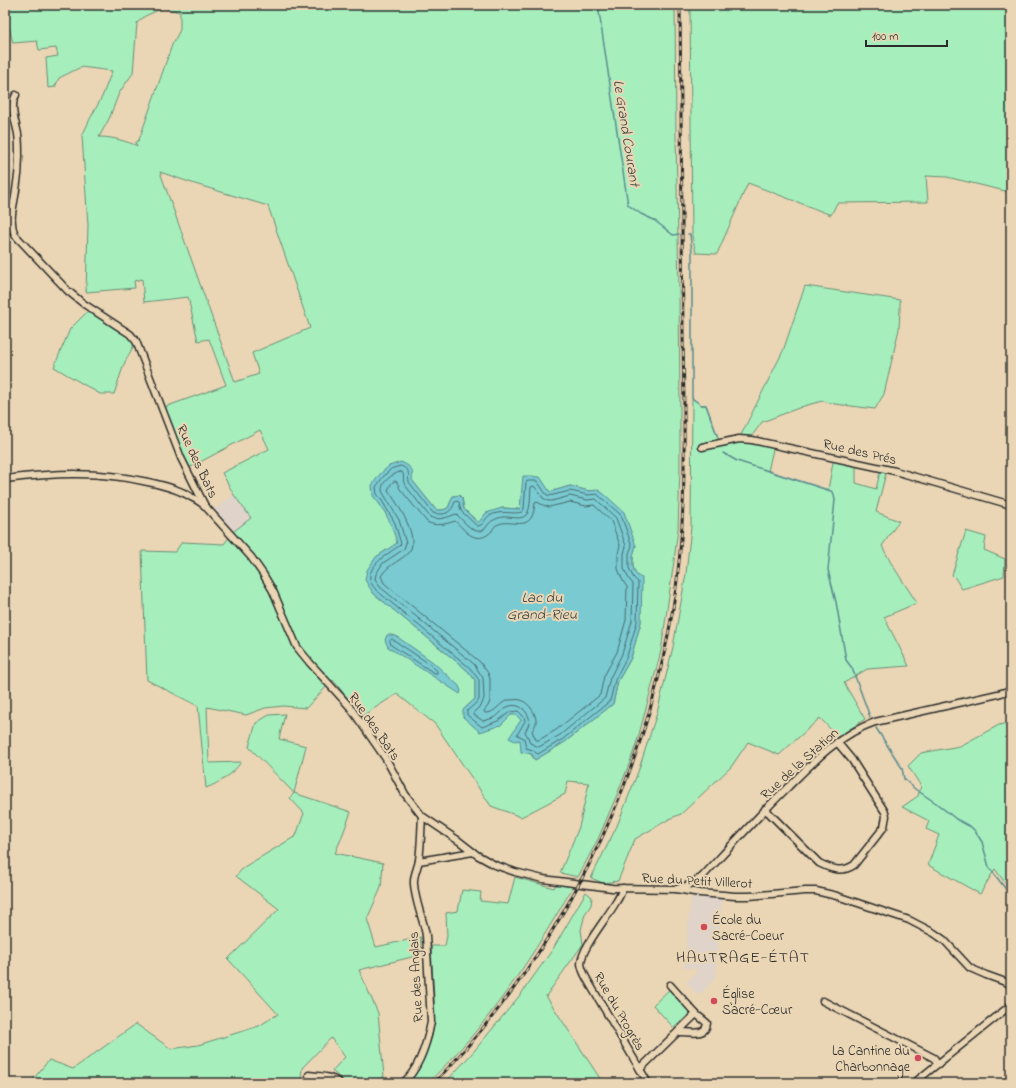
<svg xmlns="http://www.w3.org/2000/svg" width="1016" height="1088" font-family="'Indie Flower',sans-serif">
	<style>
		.built { fill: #dfd3ca }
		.green { fill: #a6efbd; stroke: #688d74; fill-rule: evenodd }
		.water { fill: #79cad1; stroke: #5a8a8f }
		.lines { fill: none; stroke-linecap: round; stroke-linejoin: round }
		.shore { stroke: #4a6b6d; stroke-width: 1 }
		.stream { stroke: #5a8a8f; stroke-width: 1.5 }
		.minor-casing { stroke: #2b2b2b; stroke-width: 9 }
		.minor { stroke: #ead6b4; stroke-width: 6 }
		.rail-casing { stroke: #2b2b2b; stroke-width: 3 }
		.rail { stroke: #ead6b4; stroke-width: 1.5; stroke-dasharray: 4.5; stroke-linecap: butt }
		.poi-dot { fill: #d1495b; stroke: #ead6b4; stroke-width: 1.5 }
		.labels { text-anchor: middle; stroke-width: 4; stroke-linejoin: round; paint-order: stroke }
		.street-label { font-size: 14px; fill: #2b2b2b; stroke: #ead6b4 }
		.poi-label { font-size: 14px; fill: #2b2b2b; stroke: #ead6b4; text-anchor: start }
		.water-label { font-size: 15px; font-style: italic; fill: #374344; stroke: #ead6b4 }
		.quarter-label { font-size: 16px; letter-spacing: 1px; fill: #2b2b2b; stroke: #ead6b4 }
	</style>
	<rect width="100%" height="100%" fill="#ead6b4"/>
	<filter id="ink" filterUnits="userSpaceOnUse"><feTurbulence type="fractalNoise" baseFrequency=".025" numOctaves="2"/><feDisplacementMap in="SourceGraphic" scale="8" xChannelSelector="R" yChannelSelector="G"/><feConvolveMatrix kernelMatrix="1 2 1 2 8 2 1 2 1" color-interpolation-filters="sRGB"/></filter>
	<g filter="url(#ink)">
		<!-- built -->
		<g class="built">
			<polygon points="234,495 251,518 234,531 213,510"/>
			<polygon points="691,897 722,899 716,974 714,980 699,995 686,983 696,973 697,969 684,968"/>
		</g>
		<!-- green -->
		<g class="green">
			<path d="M5 5H675L676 136 679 290 680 402V469L678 529 674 561 661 651 648 701 638 738 630 762 616 797 598 839 578 877 560 873 579 827 589 783 568 781 565 794 521 817 491 806 435 724 397 694 362 716 333 680 306 708 283 706 265 708 246 715 207 707 209 763 241 762C232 775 221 782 206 788L198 706 147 680 142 551 175 552 182 542 224 544 234 531 251 518 234 495 222 473 269 449 260 430 187 469 162 408 226 385 209 339 198 341 188 297 144 302 142 279 134 281 135 288 86 292 88 225 82 136 91 117 102 97 112 71 81 67 59 78 55 87 48 88 46 58 58 56 56 48 39 50 37 41 13 43 5 10ZM163 8 180 12V30L172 45 139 140 135 143 138 146C125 141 113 137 99 137L109 119 119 93 133 73 137 23 145 16ZM160 172 195 184 268 206 310 328 252 353 259 374 235 382ZM412 480 436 510H443L448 508 453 496 462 498 464 509 479 523 502 508 520 509 550 492 570 486 589 491 598 490 636 546 633 554V567L636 575 641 622 631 658 618 681 613 704 565 742 535 760 520 740 521 720 516 714 511 715 501 725 463 710 475 699V680L468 671 373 593 376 557 398 543 392 524 378 501 373 496Z"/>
			<polygon points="690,5 1011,5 1011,193 1005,191 947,177 926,176 928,202 837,203 831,215 748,183 717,254 696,253 692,236"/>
			<polygon points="805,286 900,300 900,309 899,329 884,394 875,409 835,404 822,401 804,406 762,422 749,440 774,445 768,471 828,490 834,457 856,462 856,483 876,489 881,468 887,469 876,512 899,521 882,546 891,563 917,603 884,617 909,666 867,669 844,683 865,719 838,737 820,718 779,755 748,742 731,767 681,814 671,818 635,839 618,881 603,883 591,878 617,826 638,772 657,713 673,647 686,574 691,527 692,398 701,405 706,405 720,443 739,439 783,351"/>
			<polygon points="90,309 136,341 124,364 114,394 100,394 54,367 70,329"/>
			<polygon points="966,531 986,537 984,550 1005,559 1004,576 962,589 955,578 952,575"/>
			<polygon points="285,714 279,739 306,746 294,793 351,812 341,839 335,853 383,863 381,888 367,919 376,947 421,937 420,955 359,970 378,1013 384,1077 365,1083 346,1083 332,1071 345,1057 331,1038 302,1068 301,1083 30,1083 49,1060 73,1069 136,1024 171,1049 198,1045 259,1026 278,1014 228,959 279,909 236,876 244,867 296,836 304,813 290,798 294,793 249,747 256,723 269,715"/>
			<polygon points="1011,722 1011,891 995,869 980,894 928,865 939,835 926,829 929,821 902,807 918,796 921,786 908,766 921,753 960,746 999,725"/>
			<path d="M515 877 554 888 556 884 573 887C549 928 524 969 495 1007 475 1034 452 1059 428 1083H409L412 1080 420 1066 432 1037 435 1015 431 946H445L447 936 446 913 458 911 462 890 481 892 480 901 508 904Z"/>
			<polygon points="586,892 592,897 591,905 585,914 581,930 583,944 546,996 603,1083 445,1083 475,1050 521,994 553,949"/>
			<polygon points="670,989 691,1012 674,1028 653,1005"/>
		</g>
		<!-- water -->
		<g class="water">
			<path d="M401 462C410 466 414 469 412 480L436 510H443L448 508 453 496 459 495 462 498 464 509 478 523 486 513 502 508 520 509 523 476 540 477 550 492 570 486 589 491 598 490 604 494 624 512 636 546C633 554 630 568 637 575 638 577 640 577 642 578L641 622 631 658 618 681 613 704 565 742 535 760 532 754 521 752 520 740 515 741 509 738 521 720 516 715H511L501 725 480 732 463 717V710L475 699V680L468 671 373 593 365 580 367 570 376 557 397 543C392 525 385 509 373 496L372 485 380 474 389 466Z"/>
			<polygon points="387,635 391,635 396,636 433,662 459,686 461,691 460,694 388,647 385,640"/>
		</g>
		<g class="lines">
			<!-- shore -->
			<g class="shore">
				<path d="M401 466C412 471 407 473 409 482L433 513C445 516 451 513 455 502L457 501 459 502 461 511 477 526C484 526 484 519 489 516 501 509 513 515 522 512L524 509 526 482 528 481H537L546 494 549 496 570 491 588 495 597 494 621 515 632 546 629 553V568L633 577 638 582 637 622 627 656 615 680 610 701 563 739 538 754 536 753 533 750 526 748 524 738 517 735 525 721 524 717 518 711 510 712 498 721 482 727 467 715V711L477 702 479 700V680L470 668 376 590C374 587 370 583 370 579 368 565 389 553 399 546L401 544 395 523 381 499 377 494 376 487 383 477 391 469Z"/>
				<path d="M400 472H402C405 476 402 481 405 485L430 517C439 521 448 517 456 514 461 518 471 531 477 531 486 533 487 522 494 520 496 519 500 517 503 517 511 516 524 522 528 512 531 505 530 495 531 487L533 486 535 487 543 498 548 501H552L570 496 587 500 596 499 616 518 626 546 624 554V569L629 579 633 584 632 621 622 654 610 678 605 698 560 735 539 747 530 743 528 737 525 732C529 724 532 720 526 712 521 705 512 703 504 709 501 712 498 716 495 717 491 719 487 720 483 721L474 715V712L482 704 484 698 483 678 474 664 380 587 375 579 376 574 383 563 404 549 406 543 399 520 382 491C381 482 392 474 400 472Z"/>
				<path d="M395 481 397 482 400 489 427 522C436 527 446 524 455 521 461 526 467 535 475 537 481 539 487 536 492 531 492 530 495 526 495 526 510 515 532 538 535 503L537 502 543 505 549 507 570 502 586 506 594 505 611 521 620 545 618 554V569L623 581 627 587 626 620 617 652 604 676 600 695 556 730 539 740H536L532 731C534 728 535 726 536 723 537 714 529 703 521 700 517 699 513 700 508 700 499 703 495 714 485 713L484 711 488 706 490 701V679L488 673 480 662 384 583 381 576C389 564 397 563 407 554 423 541 397 503 388 490L391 484Z"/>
				<polygon points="392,639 431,665 437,671 437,673 434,673 391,645 390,641"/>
			</g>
			<!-- stream -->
			<g class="stream">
				<polyline points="598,5 628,205 641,214 654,220 673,235 679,234"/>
				<polyline points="688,234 690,234 692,253 692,398 701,405 706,405 717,435"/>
				<polyline points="723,453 737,461 831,491 834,494 835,500 828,570 836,602 846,660 852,668 870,717"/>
				<polyline points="876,728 902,768 904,779 915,789 936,803 956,819 971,827 975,831 982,842 989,867 1011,896"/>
			</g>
			<!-- minor casing -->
			<g class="minor-casing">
				<g id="minor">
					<path d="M16 95C9 106 16 123 18 134 19 141 19 149 19 156 19 167 18 179 16 190 14 206 8 220 15 235L68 291 84 304 130 334 136 341 181 458 205 506 251 557 263 574 273 591 297 647 310 663 350 707 386 759 405 794 422 816 459 841 477 855 495 865 515 872 543 879 612 888 676 889 700 893 735 896H749L805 891H816L837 896 909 920 934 933 944 940 970 968 986 975 1011 984"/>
					<polyline points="702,447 739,439 752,440 895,471 1011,505"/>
					<path d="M5 479C55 473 99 471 148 482 162 485 179 489 191 497 196 499 200 502 204 505"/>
					<path d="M765 809 819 863C831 869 842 873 854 865L884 827 886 816 885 812 852 760 837 742"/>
					<polyline points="419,861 473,852"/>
					<path d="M623 888C621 893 619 898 616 902 608 917 581 948 581 964 582 970 585 976 588 981L648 1083"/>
					<path d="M677 889 689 885 702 877C730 847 758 816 788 787 813 762 840 734 875 722L998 694 1011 690"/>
					<path d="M670 985 696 1014 707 1023C706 1038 688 1031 678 1032"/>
					<polyline points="823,1001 934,1058 938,1064"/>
					<polyline points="640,1069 696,1014"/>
					<path d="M309 1075C319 1076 331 1076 339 1083"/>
					<path d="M403 1083C420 1068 427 1043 431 1022L426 935C423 918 415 902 414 884 413 875 418 868 419 860 421 846 421 831 422 816"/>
					<polyline points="914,1083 1011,1005"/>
				</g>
			</g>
			<!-- minor -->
			<use href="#minor" class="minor"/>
			<!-- rail casing -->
			<g class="rail-casing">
				<path id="rail" d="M434 1083C560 953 643 786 673 608 688 517 684 424 683 333 682 223 681 114 680 5"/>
			</g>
			<!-- rail -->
			<use href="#rail" class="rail"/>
		</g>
	</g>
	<!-- markers -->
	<g class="poi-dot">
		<circle cx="704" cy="927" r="4"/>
		<circle cx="714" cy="1001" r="4"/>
		<circle cx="918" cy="1058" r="4"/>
	</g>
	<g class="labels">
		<!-- street labels -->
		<g class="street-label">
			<text transform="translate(860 451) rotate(13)" y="5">Rue des Prés</text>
			<text transform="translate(198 461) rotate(65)" y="5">Rue des Bats</text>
			<text transform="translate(375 726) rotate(55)" y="5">Rue des Bats</text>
			<text transform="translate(799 763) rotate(-42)" y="5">Rue de la Station</text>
			<text transform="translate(697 880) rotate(3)" y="5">Rue du Petit Villerot</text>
			<text transform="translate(415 977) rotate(-93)" y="5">Rue des Anglais</text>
			<text transform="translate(620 1011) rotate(60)" y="5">Rue du Progrès</text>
		</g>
		<!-- poi labels -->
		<g class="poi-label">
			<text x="712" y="924">École du<tspan x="712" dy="16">Sacré-Coeur</tspan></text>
			<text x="722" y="998">Église<tspan x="722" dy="16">Sacré-Cœur</tspan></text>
			<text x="910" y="1055" text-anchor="end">La Cantine du<tspan x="910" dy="16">Charbonnage</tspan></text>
		</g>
		<!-- water labels -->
		<g class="water-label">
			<text transform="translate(627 133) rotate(81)" y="5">Le Grand Courant</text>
			<text x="542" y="602">Lac du<tspan x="542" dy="17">Grand-Rieu</tspan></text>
		</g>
		<!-- quarter labels -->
		<g class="quarter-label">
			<text x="743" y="962">HAUTRAGE-ÉTAT</text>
		</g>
	</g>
	<!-- margin -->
	<rect width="1016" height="1088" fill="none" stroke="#ead6b4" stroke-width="20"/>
	<rect x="10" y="10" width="996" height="1068" fill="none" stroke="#2b2b2b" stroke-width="1.5" filter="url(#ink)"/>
	<!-- scale -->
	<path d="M866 40v6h81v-6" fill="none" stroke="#2b2b2b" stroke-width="2"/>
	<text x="872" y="40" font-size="12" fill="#2b2b2b" stroke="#ead6b4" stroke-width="3" paint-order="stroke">100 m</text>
</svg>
